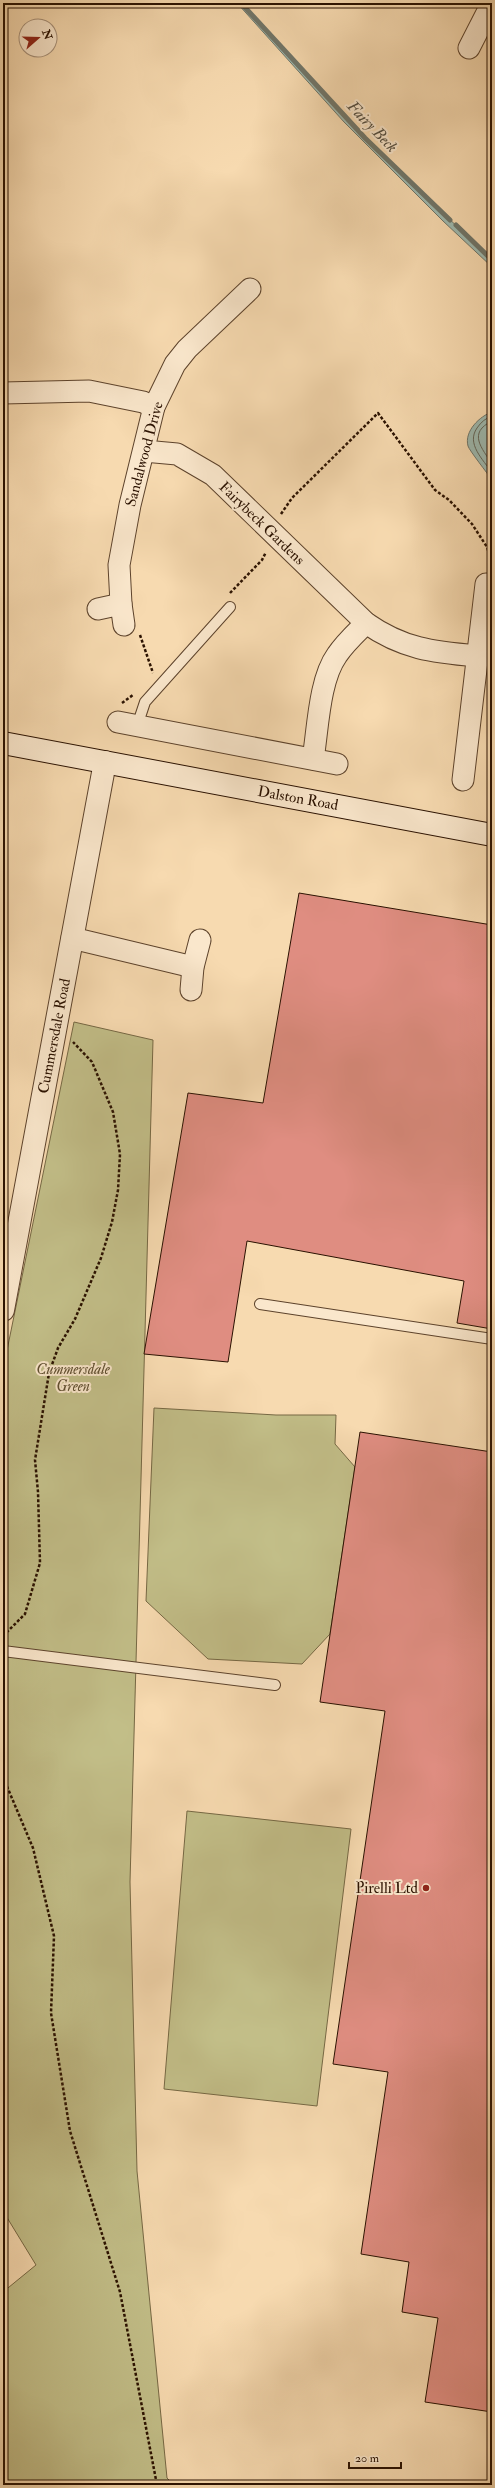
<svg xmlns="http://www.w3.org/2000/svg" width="495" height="2488" font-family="'IM FELL Double Pica',serif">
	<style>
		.green { fill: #c2be88; stroke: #766844 }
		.water { fill: #9ebab0; stroke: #70766a }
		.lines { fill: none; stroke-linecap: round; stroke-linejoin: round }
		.shore { stroke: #646658; stroke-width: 1 }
		.stream { stroke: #70766a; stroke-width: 5 }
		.building { fill: #df8d81; stroke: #2a1100 }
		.service-casing { stroke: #5d432c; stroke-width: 12 }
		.minor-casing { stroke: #5d432c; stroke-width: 23 }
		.tertiary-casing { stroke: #5d432c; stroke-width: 24 }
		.secondary-casing { stroke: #2a1100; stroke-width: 24 }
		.path { stroke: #2a1100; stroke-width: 2.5; stroke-dasharray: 3 2; stroke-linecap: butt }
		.service { stroke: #fae7cc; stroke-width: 10 }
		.minor { stroke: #fae7cc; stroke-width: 21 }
		.tertiary { stroke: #fae7cc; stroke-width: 22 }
		.secondary { stroke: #fae7cc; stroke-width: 22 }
		.poi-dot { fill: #8f2418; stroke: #fae7cc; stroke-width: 1.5 }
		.labels { text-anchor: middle; stroke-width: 4; stroke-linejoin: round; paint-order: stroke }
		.street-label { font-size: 15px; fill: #2a1100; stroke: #fae7cc }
		.park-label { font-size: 15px; font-style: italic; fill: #5f4e30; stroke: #fae7cc }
		.poi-label { font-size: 15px; fill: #2a1100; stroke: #fae7cc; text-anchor: end }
		.water-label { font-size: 16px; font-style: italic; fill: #534c3e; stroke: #fae7cc }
	</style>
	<rect width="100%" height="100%" fill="#f7dab0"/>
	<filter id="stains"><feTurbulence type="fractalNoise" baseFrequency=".005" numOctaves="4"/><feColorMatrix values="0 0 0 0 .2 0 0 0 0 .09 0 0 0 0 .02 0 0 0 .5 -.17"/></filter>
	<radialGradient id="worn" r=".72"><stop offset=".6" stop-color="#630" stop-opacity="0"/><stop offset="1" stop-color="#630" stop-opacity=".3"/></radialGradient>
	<!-- green -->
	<g class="green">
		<polygon points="74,1022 153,1040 130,1882 137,2171 167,2478 174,2485 3,2485 3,2292 36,2265 3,2211 3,1370"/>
		<polygon points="154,1408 276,1415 336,1415 335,1444 355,1467 330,1634 302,1664 208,1659 146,1601"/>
		<polygon points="187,1811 351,1829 317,2106 164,2089"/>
	</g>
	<!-- water -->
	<g class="water">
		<polygon points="237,3 241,3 365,138 492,260 492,267 443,221 344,122"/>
		<path d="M492 412V480C488 474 469 450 468 446 464 431 480 416 492 412Z"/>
	</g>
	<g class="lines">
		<!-- shore -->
		<g class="shore">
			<path d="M492 416C486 418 481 422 477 428 466 444 483 459 492 473"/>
			<path d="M492 421C467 433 482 448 492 464"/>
		</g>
		<!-- stream -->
		<g class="stream">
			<polyline points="241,3 365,138 450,220"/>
			<polyline points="456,225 492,260"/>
		</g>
	</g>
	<!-- building -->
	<g class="building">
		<polygon points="299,893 492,925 492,1329 457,1323 464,1281 247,1241 228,1362 144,1354 188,1093 263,1103"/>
		<polygon points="360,1432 492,1452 492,2412 425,2402 438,2318 402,2312 409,2262 361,2254 388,2072 333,2064 385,1711 320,1702"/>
	</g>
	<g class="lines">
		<!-- service casing -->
		<g class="service-casing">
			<g id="service">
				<polyline points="137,726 145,702 230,607"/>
				<polyline points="260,1304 492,1339"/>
				<polyline points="3,1651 275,1685"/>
			</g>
		</g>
		<!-- minor casing -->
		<g class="minor-casing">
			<g id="minor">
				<polyline points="469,48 492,3"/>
				<polyline points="3,393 89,391 143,402 154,407"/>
				<path d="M144 451 177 454 213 475 366 623C403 649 433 652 477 656"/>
				<polyline points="121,604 119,565 130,505 154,407 175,364 187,349 250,289"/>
				<polyline points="98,609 121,604 124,625"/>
				<polyline points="118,722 337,764"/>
				<path d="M313 759C318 729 319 680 337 655 345 643 356 633 366 623"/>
				<polyline points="463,780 486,584"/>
				<polyline points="72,938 193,967"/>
				<polyline points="191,990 193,967 200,940"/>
			</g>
		</g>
		<!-- tertiary casing -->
		<g class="tertiary-casing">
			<polyline id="tertiary" points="3,1310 105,762"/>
		</g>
		<!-- secondary casing -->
		<g class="secondary-casing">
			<polyline id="secondary" points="3,743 492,835"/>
		</g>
		<!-- path -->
		<g class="path">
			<polyline points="281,514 292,498 378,413 435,490 449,500 472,524 487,547 492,563"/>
			<polyline points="230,593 262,560 266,552"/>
			<polyline points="140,635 153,673"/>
			<polyline points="122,703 133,695"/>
			<polyline points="3,1636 25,1614 40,1563 38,1492 35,1460 49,1373 58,1348 75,1319 101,1258 112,1222 118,1190 120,1154 113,1112 92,1062 73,1042"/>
			<polyline points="3,1777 33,1848 54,1936 51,2013 70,2131 120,2292 157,2485"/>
		</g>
		<!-- service -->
		<use href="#service" class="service"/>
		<!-- minor -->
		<use href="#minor" class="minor"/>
		<!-- tertiary -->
		<use href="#tertiary" class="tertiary"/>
		<!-- secondary -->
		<use href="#secondary" class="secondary"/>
	</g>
	<!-- markers -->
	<circle class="poi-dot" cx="426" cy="1888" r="4"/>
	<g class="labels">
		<!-- street labels -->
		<g class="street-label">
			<text transform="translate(144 454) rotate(-75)" y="5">Sandalwood Drive</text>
			<text transform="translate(262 523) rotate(44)" y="5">Fairybeck Gardens</text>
			<text transform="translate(298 798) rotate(10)" y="5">Dalston Road</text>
			<text transform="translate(54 1036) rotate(-79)" y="5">Cummersdale Road</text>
		</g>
		<!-- park labels -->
		<g class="park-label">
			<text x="73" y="1374">Cummersdale<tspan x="73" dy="17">Green</tspan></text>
		</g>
		<!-- poi labels -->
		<g class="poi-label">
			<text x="418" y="1893">Pirelli Ltd</text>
		</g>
		<!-- water labels -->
		<g class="water-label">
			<text transform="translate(373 126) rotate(46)" y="6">Fairy Beck</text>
		</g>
	</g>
	<!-- margin -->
	<rect width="495" height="2488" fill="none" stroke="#f7dab0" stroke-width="16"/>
	<rect x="4" y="4" width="487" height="2480" fill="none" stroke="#2a1100" stroke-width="2"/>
	<rect x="8" y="8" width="479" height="2472" fill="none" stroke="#2a1100"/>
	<!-- north arrow -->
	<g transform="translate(38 38) rotate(70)"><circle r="19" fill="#fae7cc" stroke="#a7917a"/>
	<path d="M0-3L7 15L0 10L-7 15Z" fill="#8f2418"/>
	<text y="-6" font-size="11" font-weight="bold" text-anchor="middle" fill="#2a1100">N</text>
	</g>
	<!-- scale -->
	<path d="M349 2462v6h52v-6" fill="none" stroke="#2a1100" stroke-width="2"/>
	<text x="355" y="2462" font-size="12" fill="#2a1100" stroke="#fae7cc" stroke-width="3" paint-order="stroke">20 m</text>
	<rect width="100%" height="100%" filter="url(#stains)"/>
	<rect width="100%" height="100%" fill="url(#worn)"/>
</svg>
